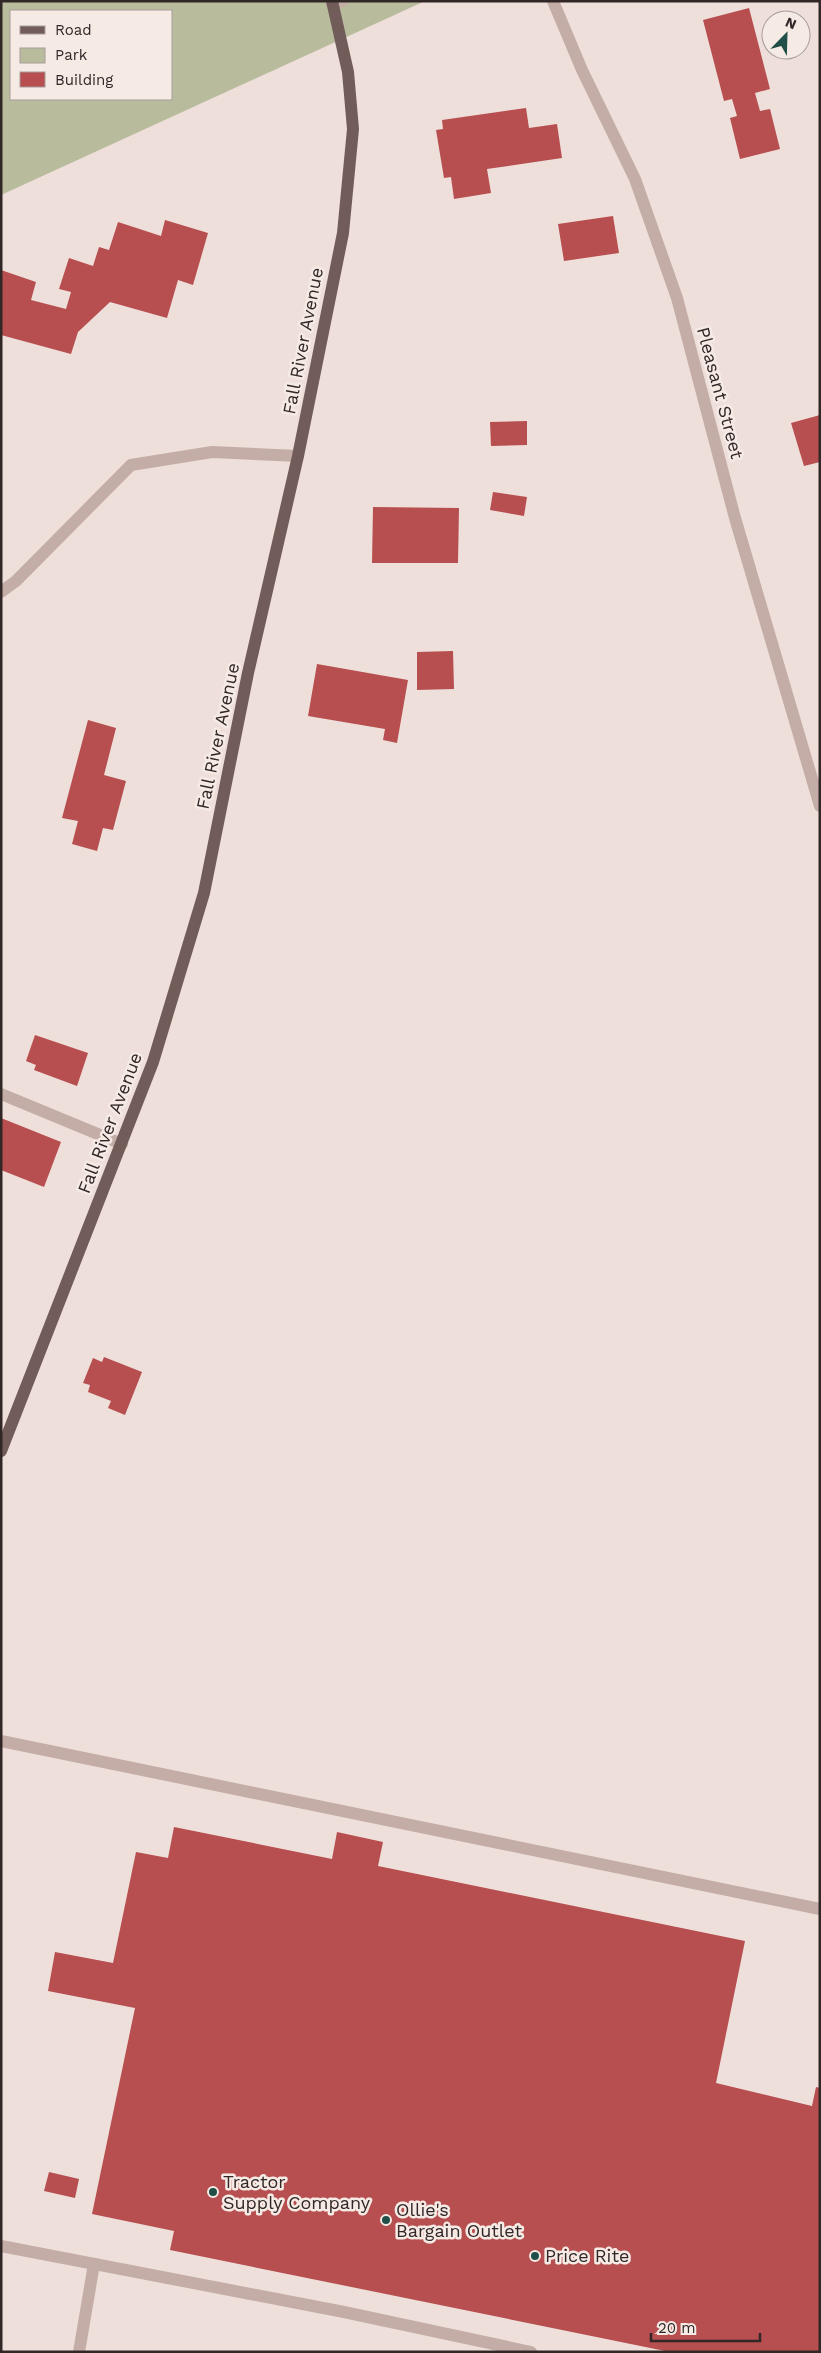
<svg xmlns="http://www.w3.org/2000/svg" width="821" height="2353" font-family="'Work Sans',sans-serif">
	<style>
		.green { fill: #b8bb9c; fill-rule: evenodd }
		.building { fill: #b74e4f }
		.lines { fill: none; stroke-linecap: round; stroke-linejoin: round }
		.minor { stroke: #c4ada7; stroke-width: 12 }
		.major { stroke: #725c59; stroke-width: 12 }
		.poi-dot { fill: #214e46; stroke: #f6eae5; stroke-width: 2 }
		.labels { text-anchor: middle; stroke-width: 5; stroke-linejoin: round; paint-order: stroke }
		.street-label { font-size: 18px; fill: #322727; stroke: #f6eae5 }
		.poi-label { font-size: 18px; fill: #322727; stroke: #f6eae5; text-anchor: start }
	</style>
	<rect width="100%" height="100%" fill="#eedfda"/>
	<!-- green -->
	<path class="green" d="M1 1H425L1 195ZM11 11H171V99H11Z"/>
	<!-- building -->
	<g class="building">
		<polygon points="749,8 770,89 755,93 760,111 770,109 780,149 740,159 730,118 737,116 732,99 724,101 703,20"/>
		<polygon points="526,108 529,128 557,124 562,158 487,169 491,193 454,199 451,177 444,178 436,130 443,129 442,120"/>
		<polygon points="613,216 619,253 564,261 558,224"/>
		<polygon points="165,220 208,233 193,285 178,280 167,318 110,302 78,332 71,354 1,335 1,270 36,282 31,300 66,309 71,292 59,289 69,258 93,266 99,247 109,250 118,222 161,236"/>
		<polygon points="820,415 820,462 804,466 791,423"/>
		<polygon points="527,421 527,445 491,446 490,422"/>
		<polygon points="493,492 527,497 524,516 490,510"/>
		<polygon points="373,507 459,508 458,563 372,563"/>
		<polygon points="453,651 454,689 417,690 417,652"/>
		<polygon points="317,664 408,680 397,743 383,740 385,729 308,716"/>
		<polygon points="88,720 116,728 104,775 126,781 113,830 103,828 97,851 72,844 78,821 62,818"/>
		<polygon points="35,1035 88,1053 77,1086 34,1070 36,1065 26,1061"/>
		<polygon points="1,1118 61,1142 44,1187 1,1170"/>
		<polygon points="104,1357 142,1372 125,1415 108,1408 111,1401 88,1392 90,1385 83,1383 93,1358 102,1362"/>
		<polygon points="174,1827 332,1859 337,1832 383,1842 378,1866 745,1941 716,2083 812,2106 816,2087 820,2088 820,2352 670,2352 170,2250 174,2231 92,2214 135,2008 48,1991 55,1952 113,1963 136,1852 168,1858"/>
		<polygon points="49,2172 79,2179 75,2198 44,2191"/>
	</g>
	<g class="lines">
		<!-- minor -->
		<g class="minor">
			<polyline points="553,1 582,70 635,179 677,298 735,518 820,806"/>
			<polyline points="332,4 343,1"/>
			<polyline points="1,592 16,581 131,465 212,452 298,456"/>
			<polyline points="1,1094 122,1144"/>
			<polyline points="1,1741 820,1909"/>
			<polyline points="1,2246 344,2312 531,2352"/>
			<polyline points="79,2352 94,2264"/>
		</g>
		<!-- major -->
		<polyline class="major" points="1,1451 153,1062 204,893 248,673 298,456 343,233 353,129 348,72 332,1"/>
	</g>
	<!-- markers -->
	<g class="poi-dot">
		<circle cx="213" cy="2192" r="5"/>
		<circle cx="386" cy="2220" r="5"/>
		<circle cx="535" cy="2256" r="5"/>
	</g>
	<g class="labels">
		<!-- street labels -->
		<g class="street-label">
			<text transform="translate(303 341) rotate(-79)" y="6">Fall River Avenue</text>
			<text transform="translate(720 393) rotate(75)" y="6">Pleasant Street</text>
			<text transform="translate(218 736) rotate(-78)" y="6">Fall River Avenue</text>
			<text transform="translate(110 1123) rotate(-69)" y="6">Fall River Avenue</text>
		</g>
		<!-- poi labels -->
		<g class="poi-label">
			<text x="223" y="2188">Tractor<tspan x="223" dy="21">Supply Company</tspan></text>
			<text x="396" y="2216">Ollie's<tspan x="396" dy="21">Bargain Outlet</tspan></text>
			<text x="545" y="2262">Price Rite</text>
		</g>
	</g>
	<!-- border -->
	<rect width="821" height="2353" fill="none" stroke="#322727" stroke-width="5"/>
	<!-- legend -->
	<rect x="10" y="10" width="162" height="90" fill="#f6eae5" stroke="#a89c99"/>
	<rect x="20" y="26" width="25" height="8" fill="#725c59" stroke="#a89c99"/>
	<text x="55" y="35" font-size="15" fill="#322727">Road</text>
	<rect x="20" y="48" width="25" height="15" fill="#b8bb9c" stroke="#a89c99"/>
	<text x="55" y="60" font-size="15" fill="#322727">Park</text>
	<rect x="20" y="72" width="25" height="15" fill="#b74e4f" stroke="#a89c99"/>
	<text x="55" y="85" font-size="15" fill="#322727">Building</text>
	<!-- north arrow -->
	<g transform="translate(786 35) rotate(23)"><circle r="24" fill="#f6eae5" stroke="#a89c99"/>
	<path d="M0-4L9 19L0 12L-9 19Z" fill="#214e46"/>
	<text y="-8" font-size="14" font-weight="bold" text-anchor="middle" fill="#322727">N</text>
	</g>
	<!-- scale -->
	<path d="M651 2333v8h109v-8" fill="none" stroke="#322727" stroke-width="2.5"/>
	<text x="658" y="2333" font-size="15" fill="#322727" stroke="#f6eae5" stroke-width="4" paint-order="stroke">20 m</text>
</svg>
